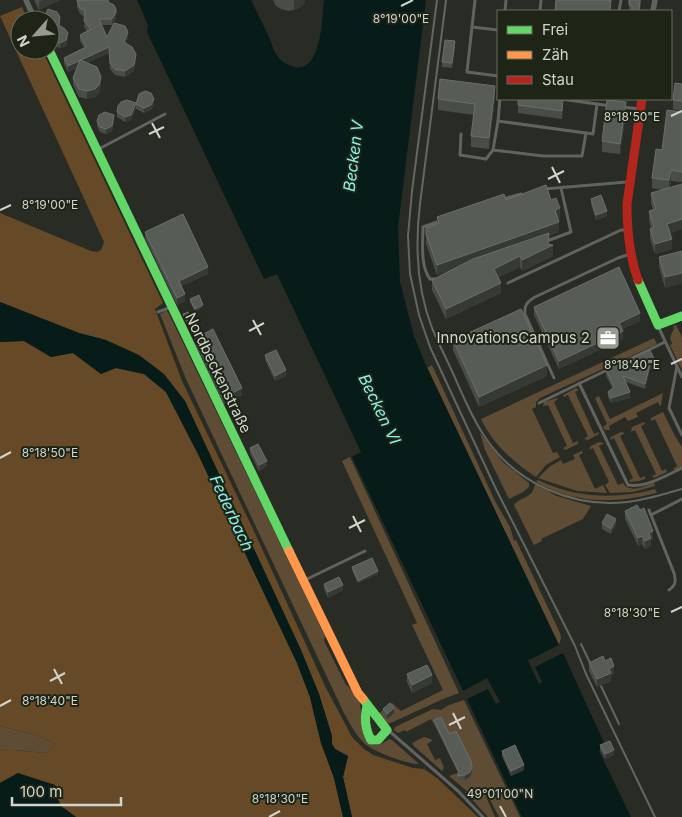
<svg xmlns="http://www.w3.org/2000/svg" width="682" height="817" font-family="Inter,sans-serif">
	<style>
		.green { fill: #5f4c34 }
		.forest { fill: #664a27 }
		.water { fill: #071b19 }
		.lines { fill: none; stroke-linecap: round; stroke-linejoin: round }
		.lane { stroke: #62625f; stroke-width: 3 }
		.street { stroke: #62625f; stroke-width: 5.5 }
		.fast { stroke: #63d668; stroke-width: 9 }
		.slow { stroke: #ff974d; stroke-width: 9 }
		.jam { stroke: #b3261e; stroke-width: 9 }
		.rail { stroke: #646661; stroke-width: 2 }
		.wall { fill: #494d48 }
		.shaded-wall { fill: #363a34 }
		.building { fill: #585c56; stroke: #6b6f69 }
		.ticks { fill: none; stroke: #d1d5cc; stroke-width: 2 }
		.labels { text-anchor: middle; stroke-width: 4; stroke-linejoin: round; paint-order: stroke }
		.poi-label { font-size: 15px; fill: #d1d5cc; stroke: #1e2517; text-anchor: end }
		.street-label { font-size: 15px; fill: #d1d5cc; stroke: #1e2517 }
		.water-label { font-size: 16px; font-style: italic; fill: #88f3e9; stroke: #1e2517 }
		.ticks-label { font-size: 12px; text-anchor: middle; fill: #d1d5cc; stroke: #1e2517; stroke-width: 4; stroke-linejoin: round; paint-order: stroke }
	</style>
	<rect width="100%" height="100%" fill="#282c24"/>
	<!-- green -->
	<g class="green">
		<path d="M166 311 168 312 325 636 324 641 346 685C352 688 358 697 360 704 363 720 360 761 389 739L392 740 419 764C407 764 373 752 364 743 356 735 350 724 344 713L186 379 160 314Z"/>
		<polygon points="676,325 682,337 682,370 670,345 672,344 670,338 674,328 673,326"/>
		<path d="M654 338 657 344 540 398 536 402V407L532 409 553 453 557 452 560 457 546 465 536 477C513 462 493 444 481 419Z"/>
		<polygon points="432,365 496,503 510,527 514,541 516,540 560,633 561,638 559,645 427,368"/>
		<polygon points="576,388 579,390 575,392 594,434 599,432 599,434 588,440 584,439 588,436 568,395 564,397 563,395"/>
		<polygon points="663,393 661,405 660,406 658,402 636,413 638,417 628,421 625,417 609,426 610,430 605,430 603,427 607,424 595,398 599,396 610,419"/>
		<polygon points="557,398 558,399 554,402 573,443 578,441 578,444 565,450 563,448 567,446 548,405 543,406 544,402"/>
		<polygon points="663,412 675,436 682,447 682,467 675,470 673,469 677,466 655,419 651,421 651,418"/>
		<polygon points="644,422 645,424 641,426 662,471 666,469 667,472 654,478 652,476 656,474 635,430 631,432 632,427"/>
		<polygon points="621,432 625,433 620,436 640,478 645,476 645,479 639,481 630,482 629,481 633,478 614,438 610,440 611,437"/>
		<polygon points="480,433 503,462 529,483 529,487 523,492 509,499 485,450"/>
		<path d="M599 442 604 443 599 446 618 485 623 483C630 494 644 486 654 483L655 486 633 492 610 493 605 485 609 482 593 448 589 450 591 446Z"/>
		<polygon points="582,451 583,453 579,455 595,489 603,485 607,493 577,491 538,478 549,467 561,460 563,464 575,459 573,455"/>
		<polygon points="350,457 459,693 443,699 393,722 386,724 378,714 392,703 401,711 443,690 412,625 417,623 342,461"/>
		<path d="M538 480C575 498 616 500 655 489L657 493C613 504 576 504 536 482Z"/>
		<path d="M535 484 557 496 591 506 583 519 541 539 542 541 534 545 514 505C522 495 532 500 535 484Z"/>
		<path d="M464 700 520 817H499L485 790 479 789 468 792 449 776 457 773 460 776 459 780C466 781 472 777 472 769L449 739 434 724 431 719 406 732 405 730 398 733 394 730 395 727 433 709 441 710 449 705Z"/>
		<polygon points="0,726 36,735 55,744 47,753 0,749"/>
		<polygon points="424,737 431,739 432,741 427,744 435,760 440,758 444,768 442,771 414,746 412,743"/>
		<polygon points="479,790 483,790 484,792 495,817 488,817 465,792 469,793"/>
	</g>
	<!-- forest -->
	<g class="forest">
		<polygon points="22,7 28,20 20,20 20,50 42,50 163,303 155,309 182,381 252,527 325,686 352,737 364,749 373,755 413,768 424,769 437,778 478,817 352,817 343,777 348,756 335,749 332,744 332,736 319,694 301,650 185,401 106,340 79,333 0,302 0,213 91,251 97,252 101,250 104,242 0,16"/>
		<polygon points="24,341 51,357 73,353 101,374 116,368 144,374 166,392 198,454 297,663 310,697 321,743 334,778 343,817 76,817 61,806 57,797 18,773 0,783 0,749 47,753 55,744 36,735 0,726 0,342"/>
	</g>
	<!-- water -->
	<g class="water">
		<path d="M137 0H251C257 13 264 26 270 39 272 45 274 52 278 57 282 62 288 65 294 67 322 73 322 17 324 0H426L398 227 400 282 414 336 425 363 559 645 531 659H529L528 661 539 684 542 682 535 667 563 653 606 747 599 751 631 817H522L467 699 488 689 496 704 500 702 487 678 463 691 352 457 361 452 277 274 264 279 147 32 148 25Z"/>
		<polygon points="0,302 79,333 106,340 139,355 164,374 185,401 301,650 319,694 332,736 332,744 335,749 348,756 343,777 352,817 343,817 334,778 321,743 310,697 297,663 198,454 166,392 144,374 116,368 101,374 73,353 51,357 24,341 0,342"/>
		<polygon points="18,773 55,785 60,792 57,797 61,806 76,817 0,817 0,783"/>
	</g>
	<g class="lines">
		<!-- lane -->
		<g class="lane">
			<polyline points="475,0 467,72 498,76"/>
			<polyline points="505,11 506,0"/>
			<polyline points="540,11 541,0"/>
			<polyline points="619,11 621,0"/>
			<polyline points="472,27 498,30"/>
			<polyline points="500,99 498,121 593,134 597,104"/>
			<polyline points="561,99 611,106"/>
			<polyline points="622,107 640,109"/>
			<polyline points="498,121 493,150 543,156 582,156 586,133"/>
			<polyline points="461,134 460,155 486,159 493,150"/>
			<polyline points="97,150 165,114"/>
			<polyline points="544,189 627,182"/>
			<polyline points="503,199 521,194"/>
			<polyline points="547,241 571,232 561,188"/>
			<path d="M437 279H430C420 266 423 243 423 227L440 221"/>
			<polyline points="508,283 621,230 625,230"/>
			<polyline points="158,312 169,308"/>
			<polyline points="658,326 682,377"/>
			<polyline points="677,366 669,408 682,435"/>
			<path d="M554 378 525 314C524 305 527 302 535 297L618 258 630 254"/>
			<path d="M579 383 628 485C646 488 667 475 682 468"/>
			<polyline points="539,403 665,342"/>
			<path d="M649 510 674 573C676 581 676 585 669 590"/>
			<polyline points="651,515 682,499"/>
			<polyline points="305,580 365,551"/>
			<polyline points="388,730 458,791 483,817"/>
		</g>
		<!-- street -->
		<g class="street">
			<polyline points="26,0 35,20"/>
			<polyline points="653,11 655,0"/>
		</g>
		<!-- fast -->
		<g class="fast">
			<polyline points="49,50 289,551"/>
			<polyline points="638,280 658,325 682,316"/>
			<path d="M363 699 387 730 378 740H371C365 729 364 718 367 706"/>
		</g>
		<!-- slow -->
		<polyline class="slow" points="289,551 358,693 363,699"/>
		<!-- jam -->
		<path class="jam" d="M638 280C629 255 627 230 627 204L642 99"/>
		<!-- rail -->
		<g class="rail">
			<polyline points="437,0 412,191 408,236 410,274 419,315 430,347 495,487 575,646 586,674 655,817"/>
			<path d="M446 0 420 204C415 245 417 289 432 328 438 342 445 356 451 369 462 393 472 419 487 440 518 484 573 508 627 502 645 500 664 494 682 489"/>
			<polyline points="581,644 593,669"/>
			<polyline points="601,686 619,724"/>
		</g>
	</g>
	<!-- wall -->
	<g class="wall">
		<polygon points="34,0 60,0 39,10"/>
		<polygon points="109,0 109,2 116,9 116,19 112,25 102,25 107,37 128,38 125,43 136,60 134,71 125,77 115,75 110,69 109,53 87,63 101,85 99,93 95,97 87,99 79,97 73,85 73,78 77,68 68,72 64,64 64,58 84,48 80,41 80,35 87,31 84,27 85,17 80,14 77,7 77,1"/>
		<polygon points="273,0 305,0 305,2 301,7 294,10 288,11 281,9 276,6"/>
		<polygon points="641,0 640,11 629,11 629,5"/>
		<polygon points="44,17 60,23 60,26 68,38 66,46 60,48 54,46 51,41 52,32 50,31 50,20 44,20"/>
		<polygon points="455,46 452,68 442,67 442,62"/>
		<polygon points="682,84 682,111 673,109 673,100"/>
		<polygon points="495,96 489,149 471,147 471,136 474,115 438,110 438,99"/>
		<polygon points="136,104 154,104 151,110 144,113 136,109"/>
		<polygon points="518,105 563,105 562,119 518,113"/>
		<polygon points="136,109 131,120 125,122 117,117 117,112"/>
		<polygon points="682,112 682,182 671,181 670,187 682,229 670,233 672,249 655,254 650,239 650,229 651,228 649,221 649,211 653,210 651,203 651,193 662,190 652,188 652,178 662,150"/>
		<polygon points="626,113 620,154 602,152 602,141"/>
		<polygon points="97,121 114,121 112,131 106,134 100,132 97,126"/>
		<polygon points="591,199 607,216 596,220 591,204"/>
		<polygon points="506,200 551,200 560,218 558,219 559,232 549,236 549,244 553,256 522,271 520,267 499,277 501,293 446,319 432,290 432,280 449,271 437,275 426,244 426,228 437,224 437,217"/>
		<polygon points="145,232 208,274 181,286 185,301 177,305 145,238"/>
		<polygon points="682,251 682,283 665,288 659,267 659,257"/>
		<polygon points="190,299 203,307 195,312 190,302"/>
		<polygon points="534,307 640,321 622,329 623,339 559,369 534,315"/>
		<polygon points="196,338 242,395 224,404 196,345"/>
		<polygon points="453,340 547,376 479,407 453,350"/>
		<polygon points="265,355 286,376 275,381 265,360"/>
		<polygon points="655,367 650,369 645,389 626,382 630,398 611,403 608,397 608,392 613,389 606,376 606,370"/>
		<polygon points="250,448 267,466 259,471 250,453"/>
		<polygon points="625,511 653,539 651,540 651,546 645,549 642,544 638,546 625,519"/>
		<polygon points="602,523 616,525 611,534 602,529"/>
		<polygon points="352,567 378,574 358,583 352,570"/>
		<polygon points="324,584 343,590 328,598 324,589"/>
		<polygon points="605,661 614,674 611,676 611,681 597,687 589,671 589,663"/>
		<polygon points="407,674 432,683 412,693 407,682"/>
		<polygon points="383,709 394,713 387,719 383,714"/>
		<polygon points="434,720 449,734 472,772 470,776 465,780 458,780 459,775 434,724"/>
		<polygon points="600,745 614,755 605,759 600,750"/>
		<polygon points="502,751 524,770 511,776 502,756"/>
	</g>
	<!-- shaded-wall -->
	<g class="shaded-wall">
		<polygon points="42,0 60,0 39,10 39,2"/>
		<polygon points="294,0 305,0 305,2 301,7 294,10"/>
		<polygon points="640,0 641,6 640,11 639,11"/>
		<polygon points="116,13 116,19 112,25 112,19"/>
		<polygon points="128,32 128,38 124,48 124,42"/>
		<polygon points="68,33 68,38 66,46 60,48 60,43"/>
		<polygon points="109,47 109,53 68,72 68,66"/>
		<polygon points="136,54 136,60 134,71 125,77 125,71"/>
		<polygon points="101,77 101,85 99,93 95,97 87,99 87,91"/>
		<polygon points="495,86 495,96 489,149 489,138"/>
		<polygon points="154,99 154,104 151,110 144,113 144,108"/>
		<polygon points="563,99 563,105 562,119 562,111"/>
		<polygon points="626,102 626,113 620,154 620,144"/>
		<polygon points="136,103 136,109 131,120 125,122 125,117"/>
		<polygon points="114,115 114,121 112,131 106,134 106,129"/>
		<polygon points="671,170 671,181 669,191 669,180"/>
		<polygon points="560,208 560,218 555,220 555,210"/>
		<polygon points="607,211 607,216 596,220 596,215"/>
		<polygon points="682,219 682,229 667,234 667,224"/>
		<polygon points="559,222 559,232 549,236 549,247 553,245 553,256 522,271 522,260 549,236 437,275 437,265"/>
		<polygon points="672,239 672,249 655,254 655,244"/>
		<polygon points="520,256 520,267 494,279 494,269"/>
		<polygon points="208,267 208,274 179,287 179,281"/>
		<polygon points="682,273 682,283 665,288 665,277"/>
		<polygon points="501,283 501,293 446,319 446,309"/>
		<polygon points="185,294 185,301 177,305 177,298"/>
		<polygon points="203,305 203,307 195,312 195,309"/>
		<polygon points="640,313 640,321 619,331 619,323"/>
		<polygon points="192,319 192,321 186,324 186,321"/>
		<polygon points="623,331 623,339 559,369 559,361"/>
		<polygon points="655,361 655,367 650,369 645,389 645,384 650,364"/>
		<polygon points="547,365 547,376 479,407 479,397"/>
		<polygon points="286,370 286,376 275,381 275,376"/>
		<polygon points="242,388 242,395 224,404 224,397"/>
		<polygon points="630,392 630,398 611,403 611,398"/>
		<polygon points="267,461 267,466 259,471 259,465"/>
		<polygon points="616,519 616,525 611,534 611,529"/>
		<polygon points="653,531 653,539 651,540 651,546 645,549 645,541 649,533"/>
		<polygon points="642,536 642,544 638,546 638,538"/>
		<polygon points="378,571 378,574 358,583 358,581"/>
		<polygon points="343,585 343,590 328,598 328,592"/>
		<polygon points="614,666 614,674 611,676 611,681 597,687 597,679 609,669"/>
		<polygon points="432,675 432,683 412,693 412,685"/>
		<polygon points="394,708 394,713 387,719 387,714"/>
		<polygon points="614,750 614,755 605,759 605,754"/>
		<polygon points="524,765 524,770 511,776 511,771"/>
		<polygon points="472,767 472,772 470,776 465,780 465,775"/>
	</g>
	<!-- building -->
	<g class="building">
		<polygon points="77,0 108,0 108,2 114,5 116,9 116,13 112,19 99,19 107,37 114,23 125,26 128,32 124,42 132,47 136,54 134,65 125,71 115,69 110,63 109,47 68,66 64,58 86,47 80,35 91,29 84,21 85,11 80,8 77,1"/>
		<polygon points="556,0 611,0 610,11 555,11"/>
		<polygon points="629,0 640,0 639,11 632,11 632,6 629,5"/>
		<polygon points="48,9 57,12 60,17 59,25 65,29 68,33 66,40 60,43 54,41 51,35 53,28 50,26 50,20 45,20 44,17"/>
		<polygon points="445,40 455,41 452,63 442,62"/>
		<polygon points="80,60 97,67 101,77 99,85 95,89 87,91 79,89 73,78"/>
		<polygon points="440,79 495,86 489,138 471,136 475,104 438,99"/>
		<polygon points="675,83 682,84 682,101 673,100"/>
		<polygon points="145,91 151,93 154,99 151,105 144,108 136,104 139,94"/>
		<polygon points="518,99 563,99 562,111 518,105"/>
		<polygon points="127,100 136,103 131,115 125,117 117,112 118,106 121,102"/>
		<polygon points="607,100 626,102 620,144 602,141"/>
		<polygon points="667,110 682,112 682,172 671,170 669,180 652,178 656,149 662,150"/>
		<polygon points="105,112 114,115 112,126 106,129 100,127 97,121 99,115"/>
		<polygon points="682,184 682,219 667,224 672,239 655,244 650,229 654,227 649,211 656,209 651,193"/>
		<polygon points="546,185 551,200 556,198 560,208 555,210 559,222 437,265 426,234 426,228 439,223 437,217 504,194 506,200"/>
		<polygon points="601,195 607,211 596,215 591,199"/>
		<polygon points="183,214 208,267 179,281 185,294 177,298 145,232"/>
		<polygon points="549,233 548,244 553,245 522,260 520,256 494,269 501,283 446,309 432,280 473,259"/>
		<polygon points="682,251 682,273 665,277 659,257"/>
		<polygon points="619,267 640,313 619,323 623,331 559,361 534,307"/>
		<polygon points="199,295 203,305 195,309 190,299"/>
		<polygon points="521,309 547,365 479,397 453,340"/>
		<polygon points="188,312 192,319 186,321 183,314"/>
		<polygon points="213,329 242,388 224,397 196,338"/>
		<polygon points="276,350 286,370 275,376 265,355"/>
		<polygon points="650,350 655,361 650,364 645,384 623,376 630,392 611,398 608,392 614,387 606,370"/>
		<polygon points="258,444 267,461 259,465 250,448"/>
		<polygon points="637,505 640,510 644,508 653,531 649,533 651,538 645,541 642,536 638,538 625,511"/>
		<polygon points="607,514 616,519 611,529 602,523"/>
		<polygon points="372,558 378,571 358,581 352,567"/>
		<polygon points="339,577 343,585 328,592 324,584"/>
		<polygon points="603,656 605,661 611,658 614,666 609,669 611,673 597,679 589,663"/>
		<polygon points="427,665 432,675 412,685 407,674"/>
		<polygon points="390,703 394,708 387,714 383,709"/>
		<polygon points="441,717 449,734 456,731 471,761 472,767 470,772 465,775 458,776 459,772 434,720"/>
		<polygon points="610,741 614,750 605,754 600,745"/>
		<polygon points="515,745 524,765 511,771 502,751"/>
	</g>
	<!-- ticks -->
	<path class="ticks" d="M401 6 413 0M671 116 682 111M152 123 160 138M149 134 164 127M552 167 560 183M548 179 564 171M0 210 11 205M253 320 261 335M249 331 264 323M671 364 682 359M0 458 11 452M353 516 361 532M349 528 365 520M671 612 682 607M54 669 62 684M50 681 65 673M0 706 11 700M453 713 461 729M449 725 465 717M500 806 506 817M269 817 280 811"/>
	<!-- icons -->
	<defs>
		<g id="office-square" transform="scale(1.25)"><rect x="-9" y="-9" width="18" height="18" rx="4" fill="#969a91" stroke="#1e2517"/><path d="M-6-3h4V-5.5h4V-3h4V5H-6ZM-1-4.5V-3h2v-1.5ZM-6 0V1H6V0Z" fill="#fff"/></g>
	</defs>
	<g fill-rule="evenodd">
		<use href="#office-square" x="608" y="338"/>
	</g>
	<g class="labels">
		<!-- poi labels -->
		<g class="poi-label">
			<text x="590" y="343">InnovationsCampus 2</text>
		</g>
		<!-- street labels -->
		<g class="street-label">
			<text transform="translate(218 373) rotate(64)" y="5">Nordbeckenstraße</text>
		</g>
		<!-- water labels -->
		<g class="water-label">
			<text transform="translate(353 156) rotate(-83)" y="6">Becken V</text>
			<text transform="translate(380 409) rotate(64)" y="6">Becken VI</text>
			<text transform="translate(232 513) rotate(65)" y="6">Federbach</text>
		</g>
	</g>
	<g class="ticks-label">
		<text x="401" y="23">8°19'00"E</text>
		<text x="632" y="121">8°18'50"E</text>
		<text x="50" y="209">8°19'00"E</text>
		<text x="632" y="369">8°18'40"E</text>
		<text x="50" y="457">8°18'50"E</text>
		<text x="632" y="617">8°18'30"E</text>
		<text x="50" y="705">8°18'40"E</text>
		<text x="500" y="798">49°01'00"N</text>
		<text x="280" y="803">8°18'30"E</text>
	</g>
	<!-- legend -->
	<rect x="497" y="10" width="175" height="90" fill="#1e2517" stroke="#666b5f"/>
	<rect x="507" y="26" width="25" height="8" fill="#63d668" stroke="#666b5f"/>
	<text x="542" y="35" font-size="15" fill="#d1d5cc">Frei</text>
	<rect x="507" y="51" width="25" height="8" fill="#ff974d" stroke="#666b5f"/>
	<text x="542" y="60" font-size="15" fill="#d1d5cc">Zäh</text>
	<rect x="507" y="76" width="25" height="8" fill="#b3261e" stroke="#666b5f"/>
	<text x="542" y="85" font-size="15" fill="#d1d5cc">Stau</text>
	<!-- north arrow -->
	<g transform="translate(35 35) rotate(243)"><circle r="24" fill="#1e2517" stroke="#666b5f"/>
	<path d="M0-4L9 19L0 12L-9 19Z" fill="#969a91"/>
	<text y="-8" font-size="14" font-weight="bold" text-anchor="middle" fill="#d1d5cc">N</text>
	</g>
	<!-- scale -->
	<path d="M12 797v8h109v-8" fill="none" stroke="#d1d5cc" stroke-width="2.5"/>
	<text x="20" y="797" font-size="15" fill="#d1d5cc" stroke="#1e2517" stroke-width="4" paint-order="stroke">100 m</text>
</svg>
